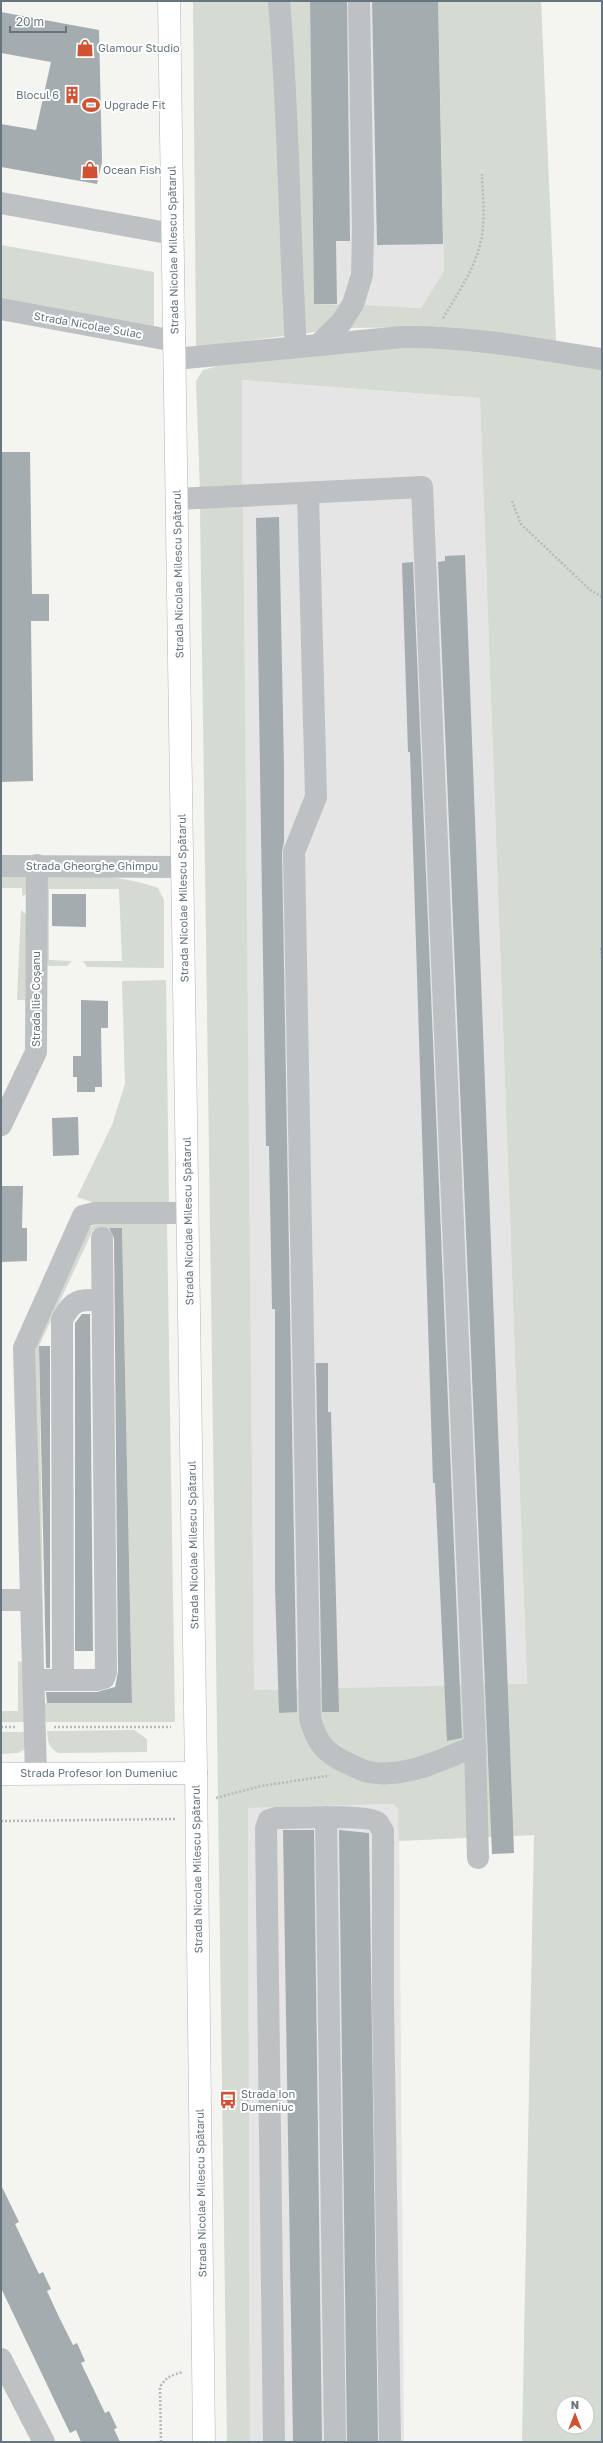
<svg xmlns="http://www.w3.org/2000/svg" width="603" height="2443" font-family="'Golos Text',sans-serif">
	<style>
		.built { fill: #e4e5e4 }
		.green { fill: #d5dad2; fill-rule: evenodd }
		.building { fill: #a4acb0 }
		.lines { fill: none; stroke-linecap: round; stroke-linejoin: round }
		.major-casing { stroke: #b1b5b8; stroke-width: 23 }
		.path { stroke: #b7babc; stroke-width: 2.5; stroke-dasharray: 2 2; stroke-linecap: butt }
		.minor { stroke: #bdc1c4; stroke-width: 22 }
		.major { stroke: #fff; stroke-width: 22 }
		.labels { text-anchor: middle; stroke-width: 4; stroke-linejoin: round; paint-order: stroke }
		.poi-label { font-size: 11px; fill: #66757e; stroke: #fff; text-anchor: start }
		.street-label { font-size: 11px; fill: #66757e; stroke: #fff }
	</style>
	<rect width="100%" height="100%" fill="#f4f4f0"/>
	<!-- built -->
	<g class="built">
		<polygon points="310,1 438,1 444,271 421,308 314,304"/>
		<polygon points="241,380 480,398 527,1685 254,1690"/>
		<polygon points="393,1804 398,1809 399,1816 404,2442 250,2442 248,1808"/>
	</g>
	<!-- green -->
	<g class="green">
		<polygon points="193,1 310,1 314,304 345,305 335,318 315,332 196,347"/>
		<polygon points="438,1 541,1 556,341 418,327 349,328 362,305 421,308 444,271"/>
		<polygon points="1,245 154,272 154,332 1,304"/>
		<path d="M431 344 602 366V2442H522L534 1835 399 1841 398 1809 393 1804 248 1808 250 2442H227L200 508 243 507 254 1690 527 1684 480 398 242 380V488L200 491 196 381 203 370 218 366ZM563 2403H587V2427H563Z"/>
		<path d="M49 875C86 875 122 875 158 888L164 900V968L87 967 83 961H122L119 889H49V960L72 961 67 966H49L45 960 44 880Z"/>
		<polygon points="29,876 29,893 22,896 22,888 1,888 1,877"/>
		<polygon points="21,910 28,916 25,1000 17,1000"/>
		<polygon points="166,980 169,1208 104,1206 77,1197 112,1125 125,1084 122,981"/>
		<polygon points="167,1223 175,1722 46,1722 43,1703 132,1703 122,1228 93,1230 39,1346 44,1671 33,1352 90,1227 97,1224"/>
		<polygon points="18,1661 25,1663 29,1722 1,1722 1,1711 18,1711"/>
		<path d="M134 1730 147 1739V1752L58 1753C48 1747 48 1742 47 1731Z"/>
		<polygon points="1,1732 29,1732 26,1749 18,1753 1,1754"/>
	</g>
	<!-- building -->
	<g class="building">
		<polygon points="310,1 347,1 350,241 336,241 337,304 314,304"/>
		<polygon points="372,1 438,1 443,244 377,245"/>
		<polygon points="1,12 99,30 102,162 97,184 1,167 1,124 36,130 51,62 1,53"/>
		<polygon points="1,452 30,452 32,594 49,594 49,621 31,621 33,781 1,782"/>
		<polygon points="279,517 284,766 284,842 282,852 297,1712 279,1713 275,1587 275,1309 272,1309 269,1146 266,1146 256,518"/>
		<polygon points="465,555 514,1853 492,1854 438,562 445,561 445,556"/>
		<polygon points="413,562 462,1738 447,1741 435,1483 433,1483 410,752 408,752 402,563"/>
		<polygon points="52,894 86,894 86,927 52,926"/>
		<polygon points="81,1000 108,1001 108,1028 101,1028 102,1087 95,1087 95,1092 77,1092 77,1077 73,1077 73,1056 81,1056"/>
		<polygon points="78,1117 79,1155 53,1156 52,1118"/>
		<polygon points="1,1186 23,1186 22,1228 27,1228 27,1261 1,1262"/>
		<polygon points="109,1228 122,1228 132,1703 47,1703 46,1692 97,1692 115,1687 118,1672 114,1238"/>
		<polygon points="82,1314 90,1314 93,1651 75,1651 75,1323"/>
		<polygon points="39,1346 50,1346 50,1668 46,1668"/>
		<polygon points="316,1363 328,1363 328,1412 331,1412 339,1712 322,1712"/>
		<polygon points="283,1830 314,1830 322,2442 293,2442"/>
		<polygon points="339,1830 369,1833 378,2442 347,2442"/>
		<polygon points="1,2185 19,2222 15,2224 39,2274 43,2272 51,2289 47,2291 59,2317 73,2345 77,2343 85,2361 81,2363 105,2413 109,2411 117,2428 114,2429 120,2442 81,2442 76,2430 70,2433 1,2288"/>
	</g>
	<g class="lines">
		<!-- major casing -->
		<g class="major-casing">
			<g id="major">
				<polyline points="169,1 196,1773 204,2442"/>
				<polyline points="1,1774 196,1773"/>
			</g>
		</g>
		<!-- path -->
		<g class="path">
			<path d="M443 318C460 289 481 261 483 226 485 209 482 191 482 174"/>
			<polyline points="512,501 521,524 589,589 602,597"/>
			<polyline points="601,948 602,957"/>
			<polyline points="1,1727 15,1727"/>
			<polyline points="54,1727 171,1727"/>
			<polyline points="216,1798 261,1786 327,1776"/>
			<polyline points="1,1821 176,1819"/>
			<path d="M161 2442 160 2387C166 2377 172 2375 183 2372"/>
		</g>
		<!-- minor -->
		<g class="minor">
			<path d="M279 1C289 116 289 232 296 347"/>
			<polyline points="1,203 173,234"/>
			<polyline points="1,309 175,341"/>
			<polyline points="318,345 341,323 353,304 362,275 363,230 359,1"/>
			<path d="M175 359 402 337C469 336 536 349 602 359"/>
			<path d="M308 493 316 797 294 852 310 1718C316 1741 324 1753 347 1763 354 1766 362 1771 369 1772 405 1779 444 1759 475 1746"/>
			<polyline points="177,499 422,487 475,1746 478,1858"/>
			<polyline points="1,866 182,867"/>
			<polyline points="1,1125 36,1052 37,865"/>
			<polyline points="1,1600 30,1600"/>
			<path d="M63 1679 62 1320C73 1298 80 1300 102 1300"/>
			<polyline points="34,1680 97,1680 104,1678 106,1672 102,1238"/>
			<polyline points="36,1774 24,1348 83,1216 95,1213 188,1213"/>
			<polyline points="326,1817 335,2442"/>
			<polyline points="1,2359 44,2442"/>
			<path d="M274 2442 266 1828 269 1820 276 1818C292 1818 369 1814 378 1823 380 1825 381 1829 383 1831V2003L390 2442"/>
		</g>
		<!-- major -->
		<use href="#major" class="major"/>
	</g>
	<!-- icons -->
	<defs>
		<g id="shop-bare" transform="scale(1.38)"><path d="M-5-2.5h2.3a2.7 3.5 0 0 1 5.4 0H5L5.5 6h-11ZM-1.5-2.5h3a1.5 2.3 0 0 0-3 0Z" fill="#d15133" stroke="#fff" stroke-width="2.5" paint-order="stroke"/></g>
		<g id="building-bare" transform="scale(1.38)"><path d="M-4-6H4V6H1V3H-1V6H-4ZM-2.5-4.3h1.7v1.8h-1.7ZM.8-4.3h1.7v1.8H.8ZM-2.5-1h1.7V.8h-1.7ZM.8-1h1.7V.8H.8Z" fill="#d15133" stroke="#fff" stroke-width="2.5" paint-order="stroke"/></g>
		<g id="stadium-bare" transform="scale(1.38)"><path d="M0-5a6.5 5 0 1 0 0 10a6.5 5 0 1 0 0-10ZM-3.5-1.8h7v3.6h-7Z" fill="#d15133" stroke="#fff" stroke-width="2.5" paint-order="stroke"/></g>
		<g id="bus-bare" transform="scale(1.38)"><path d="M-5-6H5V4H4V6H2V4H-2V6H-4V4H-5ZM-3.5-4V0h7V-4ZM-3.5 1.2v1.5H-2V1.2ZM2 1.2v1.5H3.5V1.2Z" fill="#d15133" stroke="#fff" stroke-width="2.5" paint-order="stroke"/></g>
	</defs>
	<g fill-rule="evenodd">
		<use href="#shop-bare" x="85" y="48"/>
		<use href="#building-bare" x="72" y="95"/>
		<use href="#stadium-bare" x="91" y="105"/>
		<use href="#shop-bare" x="90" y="170"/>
		<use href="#bus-bare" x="228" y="2100"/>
	</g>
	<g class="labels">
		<!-- poi labels -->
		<g class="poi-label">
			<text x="98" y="52">Glamour Studio</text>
			<text x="59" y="99" text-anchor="end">Blocul 6</text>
			<text x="104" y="109">Upgrade Fit</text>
			<text x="103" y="174">Ocean Fish</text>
			<text x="241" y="2098">Strada Ion<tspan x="241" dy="13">Dumeniuc</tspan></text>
		</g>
		<!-- street labels -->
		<g class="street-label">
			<text transform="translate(173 250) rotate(-91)" y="4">Strada Nicolae Milescu Spătarul</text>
			<text transform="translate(88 325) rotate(10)" y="4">Strada Nicolae Sulac</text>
			<text transform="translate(178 574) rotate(-91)" y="4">Strada Nicolae Milescu Spătarul</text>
			<text x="92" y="870">Strada Gheorghe Ghimpu</text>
			<text transform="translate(183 898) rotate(-91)" y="4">Strada Nicolae Milescu Spătarul</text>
			<text transform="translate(36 999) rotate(-90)" y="4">Strada Ilie Coșanu</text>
			<text transform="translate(188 1221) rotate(-91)" y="4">Strada Nicolae Milescu Spătarul</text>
			<text transform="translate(193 1545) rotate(-91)" y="4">Strada Nicolae Milescu Spătarul</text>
			<text x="99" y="1777">Strada Profesor Ion Dumeniuc</text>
			<text transform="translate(197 1869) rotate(-91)" y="4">Strada Nicolae Milescu Spătarul</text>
			<text transform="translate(201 2193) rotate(-91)" y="4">Strada Nicolae Milescu Spătarul</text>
		</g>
	</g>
	<!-- border -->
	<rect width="603" height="2443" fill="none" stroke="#66757e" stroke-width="4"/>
	<!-- north arrow -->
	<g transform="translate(575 2415)"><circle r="19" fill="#ffffff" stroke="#c2c8cb"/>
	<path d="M0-3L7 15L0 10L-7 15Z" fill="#d15133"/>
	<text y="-6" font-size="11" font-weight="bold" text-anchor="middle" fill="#66757e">N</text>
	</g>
	<!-- scale -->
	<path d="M10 26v6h56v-6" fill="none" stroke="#66757e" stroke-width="2"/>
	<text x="16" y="26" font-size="12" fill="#66757e" stroke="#ffffff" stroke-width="3" paint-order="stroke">20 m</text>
</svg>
